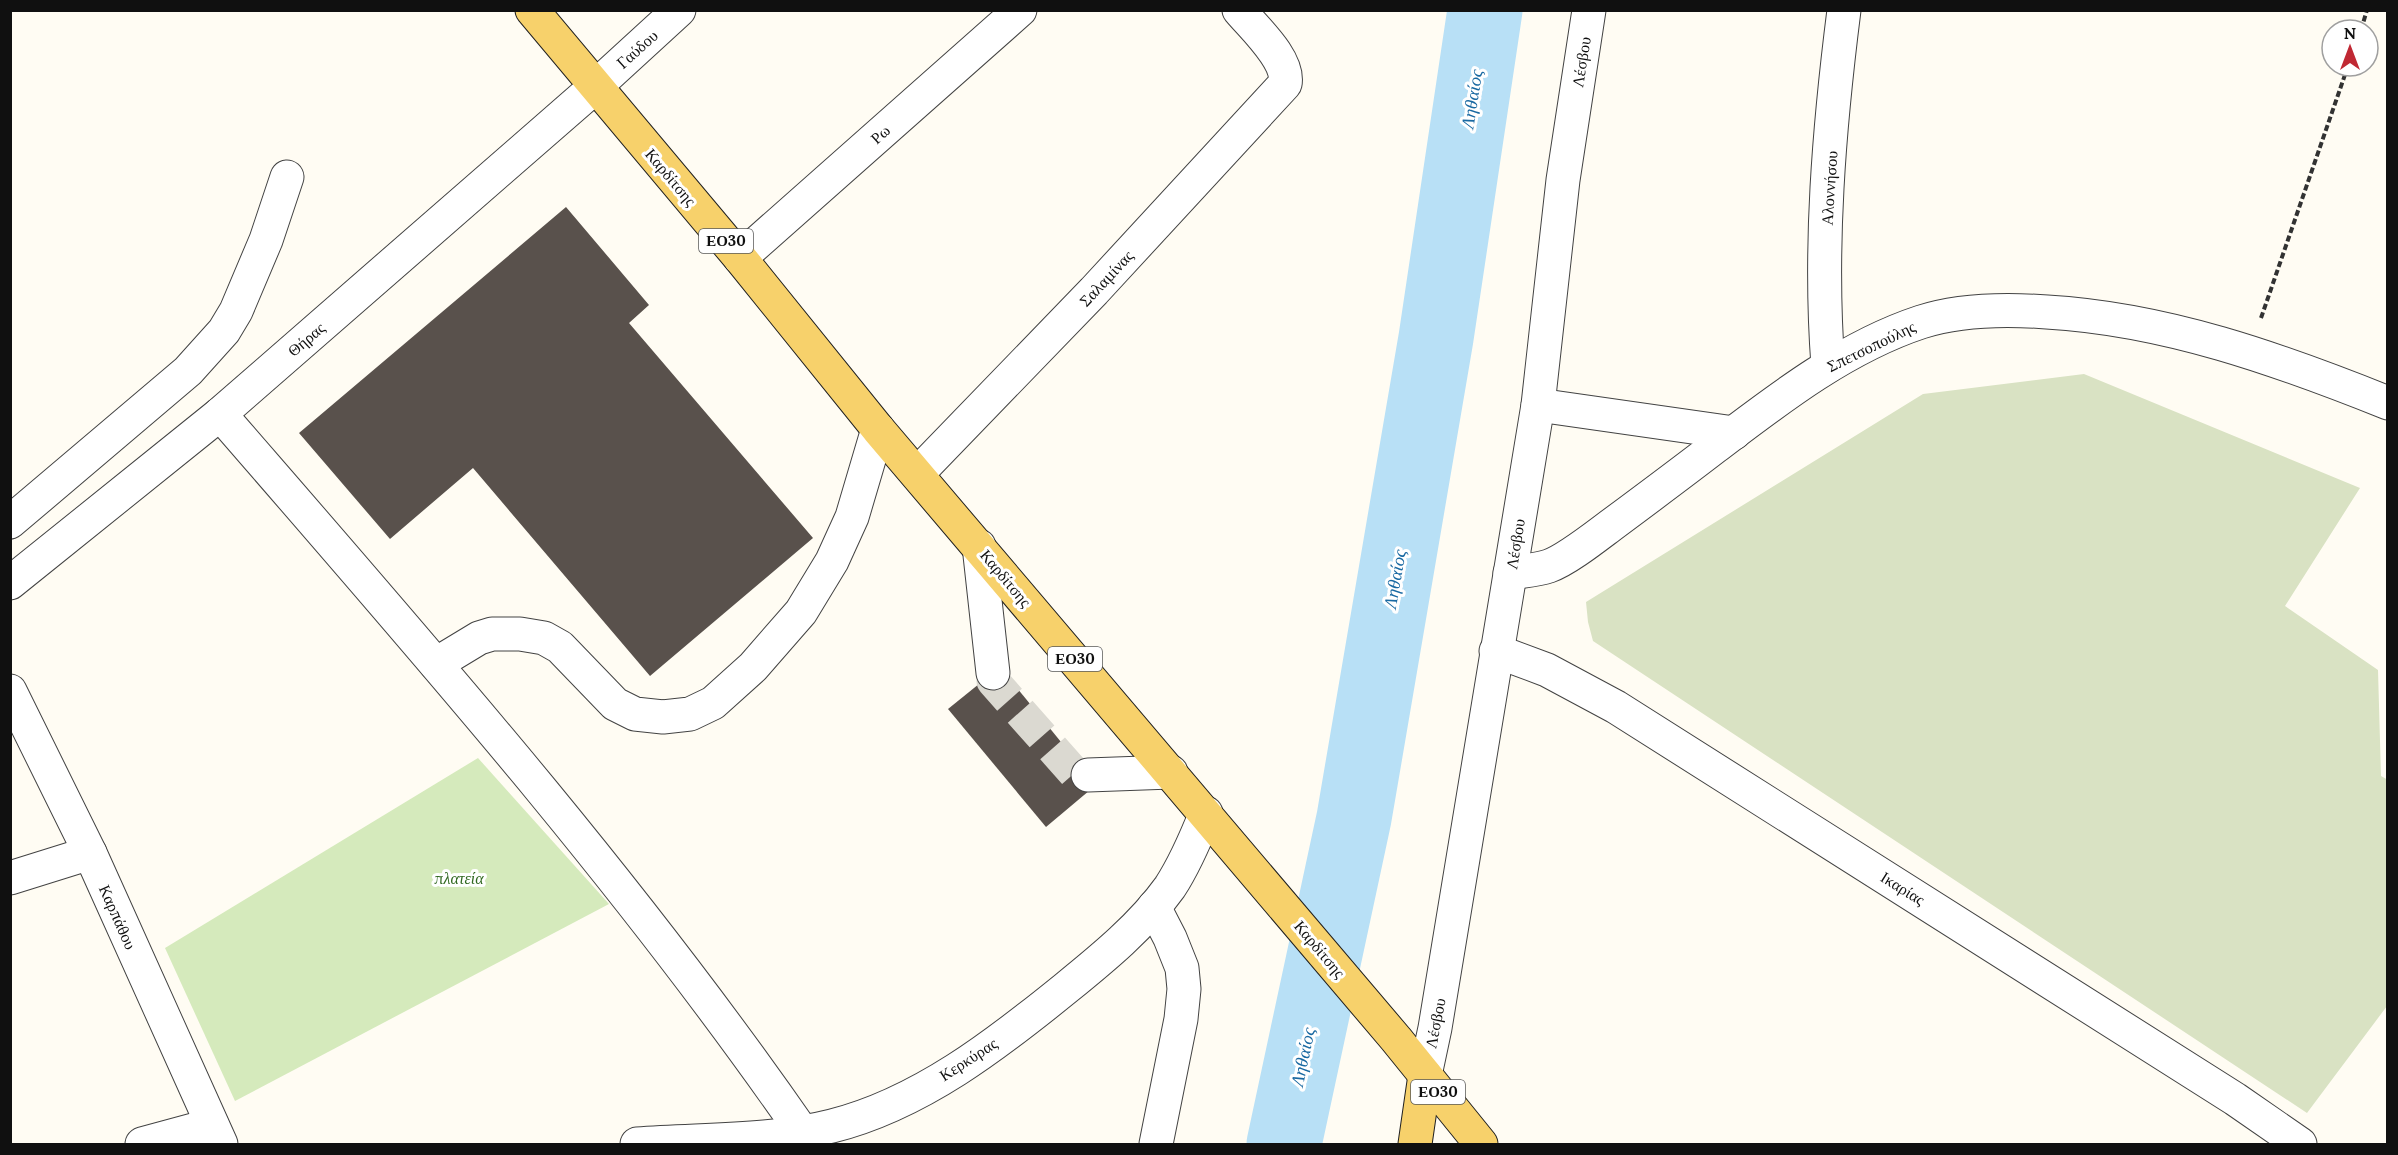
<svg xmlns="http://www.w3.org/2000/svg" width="2398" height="1155" font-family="Lora,serif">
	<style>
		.green { fill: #d5eabc }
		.cemetery { fill: #d9e2c3 }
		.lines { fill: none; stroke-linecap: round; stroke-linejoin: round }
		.river { stroke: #b8e0f6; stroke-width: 75 }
		.building { fill: #59514c }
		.minor-tunnel { stroke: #dbd9d1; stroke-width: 33; stroke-dasharray: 33 16; stroke-linecap: butt }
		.minor-casing { stroke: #434343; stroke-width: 35 }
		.major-casing { stroke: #212121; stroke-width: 35 }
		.path { stroke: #323232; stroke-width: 4; stroke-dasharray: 6 3; stroke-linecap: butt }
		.minor { stroke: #fff; stroke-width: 33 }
		.major { stroke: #f7d16b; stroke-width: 33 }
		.labels { text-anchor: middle; stroke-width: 6; stroke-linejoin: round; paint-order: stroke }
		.shield { fill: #fff; stroke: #585858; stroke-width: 1.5 }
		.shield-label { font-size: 15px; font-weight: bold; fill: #101010 }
		.street-label { font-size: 16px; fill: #101010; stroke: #fff }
		.park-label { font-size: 16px; font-style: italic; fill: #306820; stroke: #fff }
		.water-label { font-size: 18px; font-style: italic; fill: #1969a2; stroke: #fff }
	</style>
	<rect width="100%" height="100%" fill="#fffcf3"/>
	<!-- green -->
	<polygon class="green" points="478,758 609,904 235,1101 165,948"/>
	<!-- cemetery -->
	<polygon class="cemetery" points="2084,374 2360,488 2285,606 2378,670 2381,776 2388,780 2387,1006 2307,1113 1593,641 1588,622 1586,602 1923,394"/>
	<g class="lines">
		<!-- river -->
		<polyline class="river" points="1284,1144 1354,818 1436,338 1485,10"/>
	</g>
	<!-- building -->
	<g class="building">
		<polygon points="566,207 649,305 629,323 813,538 650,676 473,468 390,539 299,433"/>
		<polygon points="1000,667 1096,785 1046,827 948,709"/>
	</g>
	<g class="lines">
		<!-- minor-tunnel -->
		<polyline class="minor-tunnel" points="993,673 993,681 1077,776 1088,775"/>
		<!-- minor casing -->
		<g class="minor-casing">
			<g id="minor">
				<polyline points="740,258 1020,10"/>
				<path d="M1828 366C1819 248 1829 128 1844 10"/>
				<polyline points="1538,405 1734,433"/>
				<path d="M220 414C422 647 627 879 803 1133"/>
				<path d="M918 473 1094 291 1285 84C1290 60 1254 28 1239 10"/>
				<polyline points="10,522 188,371 224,331 236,311 266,240 287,177"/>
				<polyline points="979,546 993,673"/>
				<path d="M1510 573C1523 571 1537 570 1549 566 1566 560 1594 538 1610 526 1645 500 1680 474 1715 447 1778 399 1845 347 1921 322 1961 309 2006 309 2047 312 2166 319 2278 359 2388 403"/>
				<polyline points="10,583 220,414 595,87 679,10"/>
				<polyline points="1496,651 1547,670 1616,707 2235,1099 2300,1144"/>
				<polyline points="436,664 479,638 492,634 520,634 544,638 560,647 615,704 635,714 663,717 690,714 713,703 753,667 801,612 832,561 852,517 878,429"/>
				<polyline points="10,691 90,853 221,1144"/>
				<polyline points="1088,775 1171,772"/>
				<polyline points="10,878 90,853"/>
				<polyline points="1154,907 1170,938 1182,968 1184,989 1181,1019 1156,1144"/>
				<polyline points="1425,1075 1435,1028 1538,405 1563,180 1589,10"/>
				<polyline points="142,1144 212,1125"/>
				<path d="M637 1144C702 1139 769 1142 832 1126 920 1104 997 1044 1066 988 1103 958 1142 926 1170 887 1185 864 1196 838 1206 813"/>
			</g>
		</g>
		<!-- major casing -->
		<g class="major-casing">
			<g id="major">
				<polyline points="532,10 740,258 878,429 1396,1039 1481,1144"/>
				<polyline points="1415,1144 1425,1075"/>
			</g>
		</g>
		<!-- path -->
		<g class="path">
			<polyline points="2361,30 2367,10"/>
			<polyline points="2261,318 2348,66"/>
		</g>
		<!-- minor -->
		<use href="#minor" class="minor"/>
		<!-- major -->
		<use href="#major" class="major"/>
	</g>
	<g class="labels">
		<!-- shield labels -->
		<g class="shield">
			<rect x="699" y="229" width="54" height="24" rx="4.5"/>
			<rect x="1048" y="647" width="54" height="24" rx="4.5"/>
			<rect x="1411" y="1080" width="54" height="24" rx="4.5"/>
		</g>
		<g class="shield-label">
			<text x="726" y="246">ΕΟ30</text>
			<text x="1075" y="664">ΕΟ30</text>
			<text x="1438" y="1097">ΕΟ30</text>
		</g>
		<!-- street labels -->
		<g class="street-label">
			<text transform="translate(637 49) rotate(-42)" y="6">Γαύδου</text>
			<text transform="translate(1581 62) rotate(-81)" y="6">Λέσβου</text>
			<text transform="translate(880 134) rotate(-42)" y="6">Ρω</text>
			<text transform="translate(671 177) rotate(50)" y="6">Καρδίτσης</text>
			<text transform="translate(1829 188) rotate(-86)" y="6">Αλοννήσου</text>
			<text transform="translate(1106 278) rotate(-47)" y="6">Σαλαμίνας</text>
			<text transform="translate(306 339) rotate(-41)" y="6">Θήρας</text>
			<text transform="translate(1871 346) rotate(-26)" y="6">Σπετσοπούλης</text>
			<text transform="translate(1515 544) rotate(-81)" y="6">Λέσβου</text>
			<text transform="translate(1006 578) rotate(50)" y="6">Καρδίτσης</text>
			<text transform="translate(1903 888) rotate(32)" y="6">Ικαρίας</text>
			<text transform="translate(118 917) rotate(66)" y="6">Καρπάθου</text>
			<text transform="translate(1320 949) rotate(50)" y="6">Καρδίτσης</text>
			<text transform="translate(1435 1023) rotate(-79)" y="6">Λέσβου</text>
			<text transform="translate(968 1059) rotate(-33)" y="6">Κερκύρας</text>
		</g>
		<!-- park labels -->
		<g class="park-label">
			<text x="459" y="884">πλατεία</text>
		</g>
		<!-- water labels -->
		<g class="water-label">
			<text transform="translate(1472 99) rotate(-81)" y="6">Ληθαίος</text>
			<text transform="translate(1395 579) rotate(-80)" y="6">Ληθαίος</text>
			<text transform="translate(1303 1057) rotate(-78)" y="6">Ληθαίος</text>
		</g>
	</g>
	<!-- border -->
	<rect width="2398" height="1155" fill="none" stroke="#101010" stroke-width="24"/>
	<!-- north arrow -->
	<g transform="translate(2350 48)"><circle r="28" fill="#ffffff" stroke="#9f9f9f" stroke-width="1.5"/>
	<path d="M0-4.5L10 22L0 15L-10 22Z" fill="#c02833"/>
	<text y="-9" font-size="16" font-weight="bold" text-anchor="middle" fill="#101010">N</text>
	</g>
</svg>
